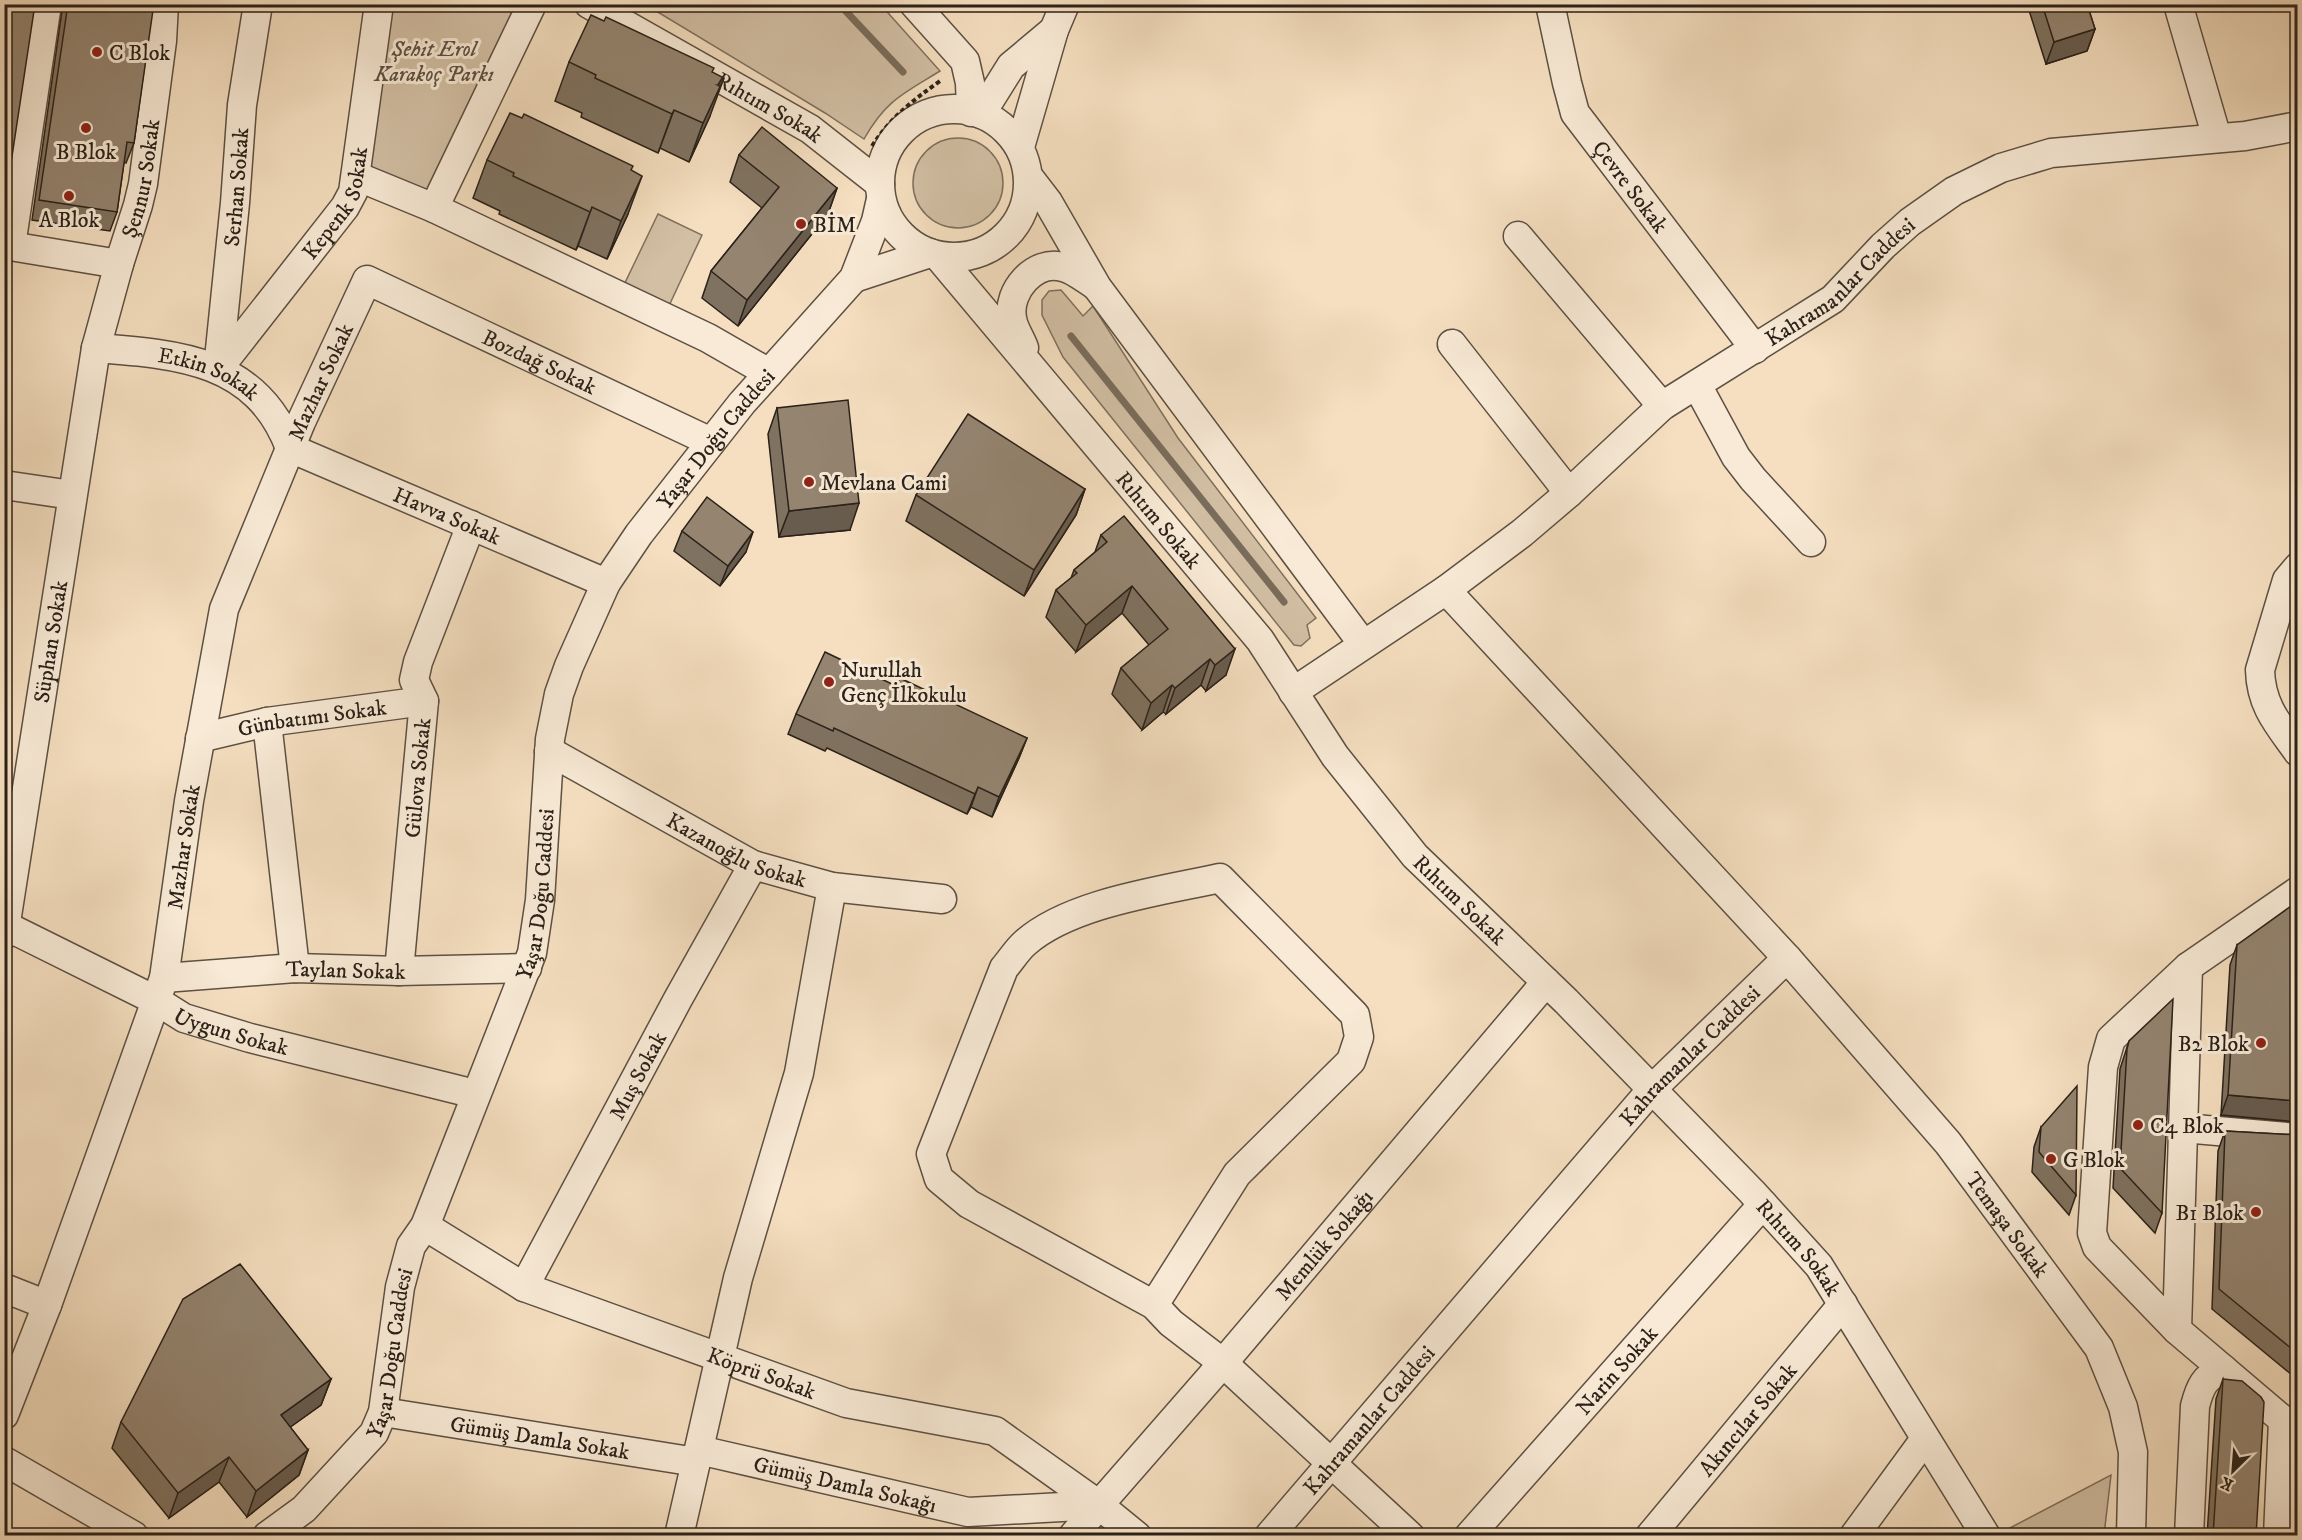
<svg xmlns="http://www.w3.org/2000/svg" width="2302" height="1540" font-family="'IM FELL DW Pica',serif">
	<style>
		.green { fill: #d2bfa4; stroke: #7e705e; stroke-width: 1.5 }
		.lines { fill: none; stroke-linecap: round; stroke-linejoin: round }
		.stream { stroke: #7a6c5b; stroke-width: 7 }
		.minor-casing { stroke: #5d5043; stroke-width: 31 }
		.path { stroke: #2a2119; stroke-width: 4; stroke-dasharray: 4.5 3; stroke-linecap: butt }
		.minor { stroke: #f8ead6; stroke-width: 28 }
		.wall { fill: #7f7260; stroke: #2a2119; stroke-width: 1.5 }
		.shaded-wall { fill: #685c4e; stroke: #2a2119; stroke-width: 1.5 }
		.building { fill: #948470; stroke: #2a2119; stroke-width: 1.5 }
		.poi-dot { fill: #8f2418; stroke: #f8ead6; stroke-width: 2 }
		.labels { text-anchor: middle; stroke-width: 6; stroke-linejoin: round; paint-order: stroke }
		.park-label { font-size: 22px; font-style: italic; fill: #5c5043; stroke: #f8ead6 }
		.poi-label { font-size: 22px; fill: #2a2119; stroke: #f8ead6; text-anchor: start }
		.street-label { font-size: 22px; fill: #2a2119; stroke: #f8ead6 }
	</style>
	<rect width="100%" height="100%" fill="#f5dfc0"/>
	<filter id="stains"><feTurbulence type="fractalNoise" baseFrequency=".00333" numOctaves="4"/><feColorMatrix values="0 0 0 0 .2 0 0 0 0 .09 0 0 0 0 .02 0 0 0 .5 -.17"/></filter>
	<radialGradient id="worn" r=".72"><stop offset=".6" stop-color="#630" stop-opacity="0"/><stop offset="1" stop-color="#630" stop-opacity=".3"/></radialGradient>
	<!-- green -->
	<g class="green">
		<polygon points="384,5 524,5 430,190 423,192 366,165"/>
		<path d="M646 5H881L940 71C903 94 886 100 864 139L825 113Z"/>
		<circle cx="958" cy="183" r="45"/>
		<polygon points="658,214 702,235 667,310 622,289"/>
		<polygon points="1061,290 1083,316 1093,306 1178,438 1316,618 1307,625 1310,638 1301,646 1294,645 1063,357 1042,315 1042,300 1049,291"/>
		<polygon points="2111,1475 2104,1535 2010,1535 2006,1530"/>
	</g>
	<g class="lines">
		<!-- stream -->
		<g class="stream">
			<polyline points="839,4 903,72"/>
			<polyline points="1071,336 1284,602"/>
		</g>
		<!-- minor casing -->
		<g class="minor-casing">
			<g id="minor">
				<polyline points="532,4 434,208 708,338 769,373"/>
				<path id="s1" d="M589 4 810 129 880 184"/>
				<polyline points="914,4 965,61 970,83 971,112"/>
				<path id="s2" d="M1550 4 1567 83 1575 113 1755 349"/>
				<polyline points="2178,4 2217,138"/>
				<circle cx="954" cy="183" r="74"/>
				<polyline points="981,114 1011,66 1054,30"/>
				<polyline points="1020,147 1054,30 1065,4"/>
				<polyline points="356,176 434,208"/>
				<polyline points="1028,176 1048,202 1097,287 1363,644"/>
				<polyline points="1518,236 1662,406"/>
				<polyline points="4,245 119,264"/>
				<polyline points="11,246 47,4"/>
				<path id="s3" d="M938 256 1260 640 1335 756 1415 856 1566 1001 1752 1192 1819 1266 1986 1536"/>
				<polyline points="854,278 930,253"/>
				<polyline points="1452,344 1569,493"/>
				<path id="s4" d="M96 348C179 354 257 360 290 448L606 583"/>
				<path d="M1024 348C1021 339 1013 328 1012 318 1007 291 1035 259 1063 267 1073 269 1085 279 1095 285"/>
				<path id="s5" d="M218 369 345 207 353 192 379 4"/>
				<path id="s6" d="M218 369 235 203 242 105 258 4"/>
				<polyline points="1697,385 1736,457 1753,479 1811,542"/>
				<polyline points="4,485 72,495"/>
				<path d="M2298 567 2287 580 2260 670C2261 706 2278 724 2298 752"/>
				<path id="s7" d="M1446 590 1787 958 1948 1143 2099 1348 2123 1407 2133 1452 2131 1536"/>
				<path id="s8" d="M1293 692 1446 590 1522 533 1569 493 1662 406 1833 299 1883 246 1910 222 1954 191 2001 168 2051 153 2245 136 2298 126"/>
				<polyline points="267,722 295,968"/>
				<path id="s9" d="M200 738 267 722 424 701"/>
				<path id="s10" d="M549 751 753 865 832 887 942 899"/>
				<polyline points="2298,891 2188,967 2111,1039 2103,1067 2092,1233 2097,1247 2177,1330 2283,1420 2298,1427"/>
				<path id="s11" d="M4 925 157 1001 184 1018 250 1038 475 1094"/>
				<path id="s12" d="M4 935 96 348 119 264 138 205 143 184 162 41 164 4"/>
				<path id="s13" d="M399 971 424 701 414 680 418 662 471 525"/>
				<path id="s14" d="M164 978 295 968 399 971 527 968"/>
				<polyline points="2183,1128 2298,1138"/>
				<path id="s15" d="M425 1226 524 1287 846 1403 995 1431 1099 1505"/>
				<path id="s16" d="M524 1287 678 999 753 865"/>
				<polyline points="4,1288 47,1305"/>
				<path d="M1154 1305 1237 1174 1351 1061 1359 1037 1355 1015 1220 878C1161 891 1070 903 1025 943 1017 950 1011 960 1004 968L931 1154 939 1179 969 1204 1154 1305 1171 1323 1223 1363 1410 1536"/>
				<polyline points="2177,1330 2188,967"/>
				<path id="s17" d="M383 1412 696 1462"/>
				<path id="s18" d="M4 1415 47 1305 164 978 189 801 224 609 301 422 367 280 711 442"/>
				<path id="s19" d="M699 1450 968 1512 1099 1505"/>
				<polyline points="4,1461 134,1536"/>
				<path id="s20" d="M1099 1505 1223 1363 1546 982"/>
				<path id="s21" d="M267 1536 304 1509 374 1433 383 1412 400 1287 411 1246 425 1226 532 953 540 900 550 739 559 694 569 666 606 583 639 534 742 403 854 278 876 221 881 199"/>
				<polyline points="679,1536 738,1278 799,1073 832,887"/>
				<polyline points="1073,1536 1099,1505 1137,1536"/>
				<path id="s22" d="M1269 1536 1652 1089 1787 958"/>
				<path id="s23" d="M1469 1536 1763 1204"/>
				<path id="s24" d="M1650 1536 1843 1304"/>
				<polyline points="1854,1536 1925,1439"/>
				<path d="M2189 1536 2195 1406C2200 1387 2204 1377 2223 1369"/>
				<polyline points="2278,1536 2283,1420"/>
			</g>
		</g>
		<!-- path -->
		<path class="path" d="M872 146C891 117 912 101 940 81"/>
		<!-- minor -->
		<use href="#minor" class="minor"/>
	</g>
	<!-- wall -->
	<g class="wall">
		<polygon points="63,4 153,4 134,143 126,163 124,162 117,212 110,231 32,220"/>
		<polygon points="2027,4 2087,4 2095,29 2087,51 2046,64"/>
		<polygon points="569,62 713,73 710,116 689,162 660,148 658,153 581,117 582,113 555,101"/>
		<polygon points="739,155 837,188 828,214 738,326 702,298 711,271 762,208 730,182"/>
		<polygon points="487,160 631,170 628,214 607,259 578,246 576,250 499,214 500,211 473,198"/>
		<polygon points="777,408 850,530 779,537 768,434"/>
		<polygon points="1085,489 1076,515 1024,596 906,521 916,495"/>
		<polygon points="682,531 746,552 720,586 674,551"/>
		<polygon points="1101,535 1226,675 1206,691 1201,685 1166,714 1163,712 1142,730 1112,694 1121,668 1149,645 1122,613 1076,652 1046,617 1056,590 1071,578 1074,570 1095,552"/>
		<polygon points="896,686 1027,738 1019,758 992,817 971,807 967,814 827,748 825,751 788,734 796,714"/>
		<polygon points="2237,945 2298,1122 2221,1115 2230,965"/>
		<polygon points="2129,1041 2162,1213 2155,1233 2113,1188 2120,1069"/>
		<polygon points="2041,1127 2076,1195 2069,1215 2032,1172 2034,1147"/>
		<polygon points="2225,1131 2298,1135 2298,1360 2292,1375 2212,1309 2218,1151"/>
		<polygon points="331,1379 321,1405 290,1427 308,1450 299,1475 247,1517 219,1482 169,1518 112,1448 121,1422"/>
		<polygon points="2223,1379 2256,1536 2207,1536 2216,1399"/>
	</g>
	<!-- shaded-wall -->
	<g class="shaded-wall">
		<polygon points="2095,29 2087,51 2046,64 2054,42"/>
		<polygon points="724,78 710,116 689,162 703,123"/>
		<polygon points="674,110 660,148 658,153 672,114"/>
		<polygon points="642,176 628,214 607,259 621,221"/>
		<polygon points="837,188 828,214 738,326 747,300"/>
		<polygon points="592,207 578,246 576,250 590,212"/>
		<polygon points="1085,489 1076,515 1024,596 1034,570"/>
		<polygon points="859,503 850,530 779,537 789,511"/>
		<polygon points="753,532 746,552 720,586 728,566"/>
		<polygon points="1132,586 1122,613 1076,652 1086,625"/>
		<polygon points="1235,649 1226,675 1206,691 1215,665"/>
		<polygon points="1210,659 1201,685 1166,714 1175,688"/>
		<polygon points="1172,685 1163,712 1142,730 1151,703"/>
		<polygon points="1027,738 1019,758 992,817 999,797"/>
		<polygon points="978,787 971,807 967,814 975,794"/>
		<polygon points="2228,1095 2298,1101 2298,1122 2221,1115"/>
		<polygon points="331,1379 321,1405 271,1441 281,1415"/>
		<polygon points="308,1450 299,1475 247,1517 256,1491"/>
		<polygon points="229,1457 219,1482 169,1518 178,1493"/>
	</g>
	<!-- building -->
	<g class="building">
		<polygon points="4,4 35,4 6,196 4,196"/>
		<polygon points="68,4 153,4 153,10 134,143 127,142 117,212 39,200"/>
		<polygon points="2042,4 2087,4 2095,29 2054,42"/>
		<polygon points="591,15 604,21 606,17 714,68 712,72 724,78 703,123 674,110 672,114 595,78 596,75 569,62"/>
		<polygon points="510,113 522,118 524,114 633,166 631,170 642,176 621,221 592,207 590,212 513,176 514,173 487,160"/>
		<polygon points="762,127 837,188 747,300 711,271 779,187 739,155"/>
		<polygon points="848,400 859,503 789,511 777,408"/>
		<polygon points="968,414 1085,489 1034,570 916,495"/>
		<polygon points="707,497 753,532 728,566 682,531"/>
		<polygon points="1124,516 1235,649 1215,665 1210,659 1175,688 1172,685 1151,703 1121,668 1168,629 1132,586 1086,625 1056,590 1077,573 1074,570 1107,542 1101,535"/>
		<polygon points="825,652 896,686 900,678 1027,738 999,797 978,787 975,794 834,728 833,731 796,714"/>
		<polygon points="2298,901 2298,1101 2228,1095 2237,945"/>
		<polygon points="2173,999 2162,1213 2120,1168 2127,1049 2129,1041"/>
		<polygon points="2077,1086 2076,1195 2039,1152 2041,1127"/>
		<polygon points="2225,1131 2298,1135 2298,1354 2219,1289"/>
		<polygon points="240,1264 331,1379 281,1415 308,1450 256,1491 229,1457 178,1493 121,1422 183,1299"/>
		<polygon points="2223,1379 2242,1381 2261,1397 2264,1402 2256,1536 2213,1536"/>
	</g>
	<!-- markers -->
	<g class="poi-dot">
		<circle cx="97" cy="52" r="6"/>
		<circle cx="86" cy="128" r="6"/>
		<circle cx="69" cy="196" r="6"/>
		<circle cx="801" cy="224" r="6"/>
		<circle cx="809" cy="482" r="6"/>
		<circle cx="829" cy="682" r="6"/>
		<circle cx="2261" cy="1043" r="6"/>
		<circle cx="2138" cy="1125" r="6"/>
		<circle cx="2051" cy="1159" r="6"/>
		<circle cx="2256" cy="1212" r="6"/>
	</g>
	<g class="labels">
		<!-- park labels -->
		<g class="park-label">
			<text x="434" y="56">Şehit Erol<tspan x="434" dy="25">Karakoç Parkı</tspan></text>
		</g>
		<!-- poi labels -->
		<g class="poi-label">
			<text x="109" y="60">C Blok</text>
			<text x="86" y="159" text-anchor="middle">B Blok</text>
			<text x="69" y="227" text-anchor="middle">A Blok</text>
			<text x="813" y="232">BİM</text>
			<text x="821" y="490">Mevlana Cami</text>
			<text x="841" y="677">Nurullah<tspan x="841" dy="25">Genç İlkokulu</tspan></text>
			<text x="2249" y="1051" text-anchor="end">B2 Blok</text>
			<text x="2150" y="1133">C4 Blok</text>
			<text x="2063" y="1167">G Blok</text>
			<text x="2244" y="1220" text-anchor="end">B1 Blok</text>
		</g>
		<!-- street labels -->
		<g class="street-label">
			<text dy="8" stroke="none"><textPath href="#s1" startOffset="208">Rıhtım Sokak</textPath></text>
			<text dy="8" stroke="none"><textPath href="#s12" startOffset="770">Şennur Sokak</textPath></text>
			<text dy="8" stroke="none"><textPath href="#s6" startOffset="183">Serhan Sokak</textPath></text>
			<text dy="8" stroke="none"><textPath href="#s2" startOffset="204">Çevre Sokak</textPath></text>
			<text dy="8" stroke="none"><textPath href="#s5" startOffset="206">Kepenk Sokak</textPath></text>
			<text dy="8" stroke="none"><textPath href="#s8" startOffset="686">Kahramanlar Caddesi</textPath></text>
			<text dy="8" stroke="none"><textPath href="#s18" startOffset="1389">Bozdağ Sokak</textPath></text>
			<text dy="8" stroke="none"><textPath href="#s4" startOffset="117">Etkin Sokak</textPath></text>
			<text dy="8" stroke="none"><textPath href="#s18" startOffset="1086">Mazhar Sokak</textPath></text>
			<text dy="8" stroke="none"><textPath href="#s21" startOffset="1221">Yaşar Doğu Caddesi</textPath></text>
			<text dy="8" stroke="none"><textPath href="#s4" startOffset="405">Havva Sokak</textPath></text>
			<text dy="8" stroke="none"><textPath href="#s3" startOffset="344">Rıhtım Sokak</textPath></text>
			<text dy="8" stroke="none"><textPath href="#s12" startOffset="297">Süphan Sokak</textPath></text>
			<text dy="8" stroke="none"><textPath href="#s9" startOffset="114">Günbatımı Sokak</textPath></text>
			<text dy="8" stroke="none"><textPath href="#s13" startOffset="194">Gülova Sokak</textPath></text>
			<text dy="8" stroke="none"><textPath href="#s18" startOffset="598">Mazhar Sokak</textPath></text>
			<text dy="8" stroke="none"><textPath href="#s10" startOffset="213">Kazanoğlu Sokak</textPath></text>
			<text dy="8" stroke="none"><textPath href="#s21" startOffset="717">Yaşar Doğu Caddesi</textPath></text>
			<text dy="8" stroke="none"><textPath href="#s3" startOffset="830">Rıhtım Sokak</textPath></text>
			<text dy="8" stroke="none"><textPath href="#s14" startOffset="182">Taylan Sokak</textPath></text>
			<text dy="8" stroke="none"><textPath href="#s11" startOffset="252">Uygun Sokak</textPath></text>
			<text dy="8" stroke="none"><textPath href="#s22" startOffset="639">Kahramanlar Caddesi</textPath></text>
			<text dy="8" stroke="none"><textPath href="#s16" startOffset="240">Muş Sokak</textPath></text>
			<text dy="8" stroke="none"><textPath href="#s7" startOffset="848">Temaşa Sokak</textPath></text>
			<text dy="8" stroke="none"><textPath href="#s20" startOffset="344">Memlük Sokağı</textPath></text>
			<text dy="8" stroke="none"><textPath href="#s3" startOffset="1316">Rıhtım Sokak</textPath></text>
			<text dy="8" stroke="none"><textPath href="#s21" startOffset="231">Yaşar Doğu Caddesi</textPath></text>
			<text dy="8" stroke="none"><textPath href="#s23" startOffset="222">Narin Sokak</textPath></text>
			<text dy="8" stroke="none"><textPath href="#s15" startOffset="369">Köprü Sokak</textPath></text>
			<text dy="8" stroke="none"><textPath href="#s22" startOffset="153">Kahramanlar Caddesi</textPath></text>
			<text dy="8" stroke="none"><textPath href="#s24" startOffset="152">Akıncılar Sokak</textPath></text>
			<text dy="8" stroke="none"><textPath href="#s17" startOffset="159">Gümüş Damla Sokak</textPath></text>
			<text dy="8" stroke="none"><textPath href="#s19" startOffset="150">Gümüş Damla Sokağı</textPath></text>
		</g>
	</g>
	<!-- margin -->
	<rect width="2302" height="1540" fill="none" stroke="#f5dfc0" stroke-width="24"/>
	<rect x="6" y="6" width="2290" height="1528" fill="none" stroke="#2a2119" stroke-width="3"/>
	<rect x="12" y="12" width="2278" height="1516" fill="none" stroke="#2a2119" stroke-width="1.5"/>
	<!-- north arrow -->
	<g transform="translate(2233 1471) rotate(205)" stroke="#f8ead6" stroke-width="4.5" paint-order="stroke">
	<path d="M0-4.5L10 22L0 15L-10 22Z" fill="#2a2119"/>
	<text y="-9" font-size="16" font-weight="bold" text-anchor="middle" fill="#2a2119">K</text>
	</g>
	<rect width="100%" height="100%" filter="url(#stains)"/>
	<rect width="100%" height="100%" fill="url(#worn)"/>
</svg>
